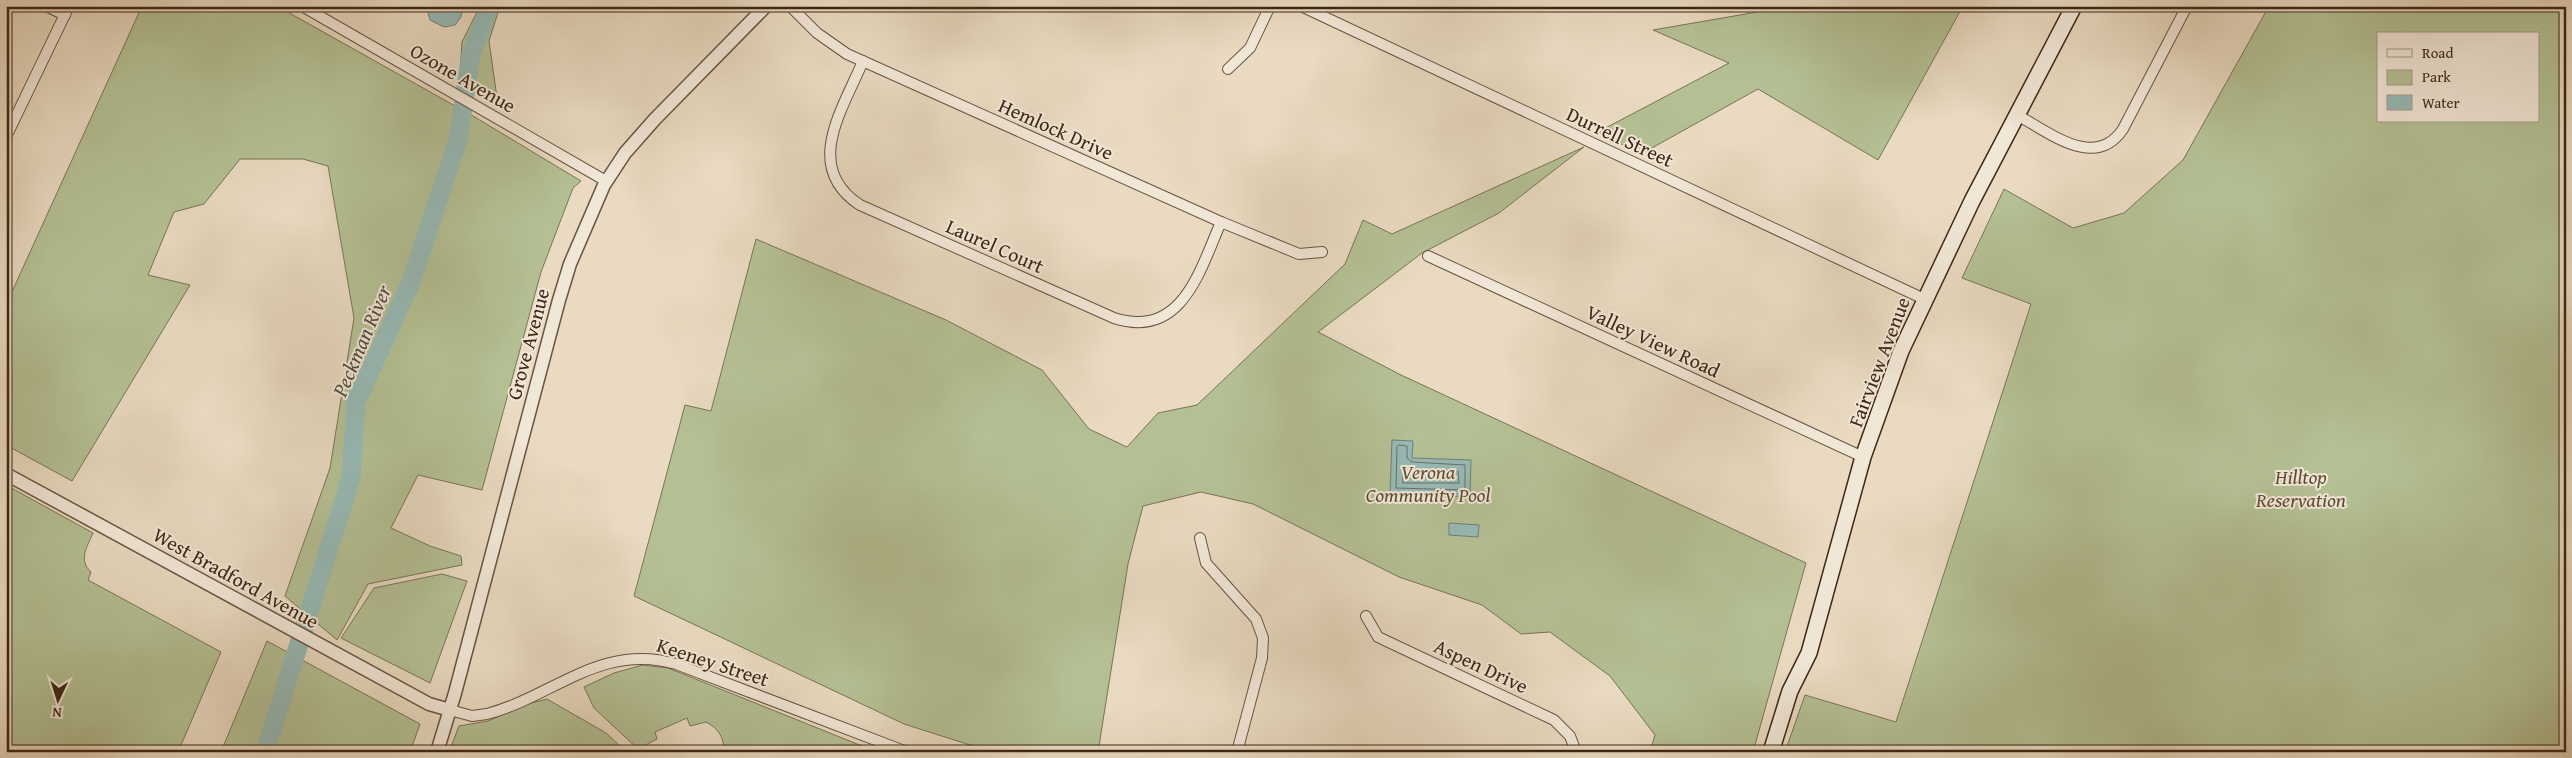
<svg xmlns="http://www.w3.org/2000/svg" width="2572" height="758" font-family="'Gentium Book Plus',serif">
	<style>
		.green { fill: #b4c094; stroke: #797455; fill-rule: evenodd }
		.water { fill: #97bab6; stroke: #737f76 }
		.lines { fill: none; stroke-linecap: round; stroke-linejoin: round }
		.shore { stroke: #6a7066; stroke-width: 1 }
		.river { stroke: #97bab6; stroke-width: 19 }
		.minor-casing { stroke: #695441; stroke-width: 12 }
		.tertiary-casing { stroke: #695441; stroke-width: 15 }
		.secondary-casing { stroke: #3e2716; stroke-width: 18 }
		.minor { stroke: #f1e7d7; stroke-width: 10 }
		.tertiary { stroke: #f1e7d7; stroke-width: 12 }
		.secondary { stroke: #f1e7d7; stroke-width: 15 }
		.labels { text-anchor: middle; stroke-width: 4; stroke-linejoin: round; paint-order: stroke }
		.street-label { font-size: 20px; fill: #3e2716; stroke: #f1e7d7 }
		.park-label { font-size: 20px; font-style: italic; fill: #5c4d36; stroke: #f1e7d7 }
		.water-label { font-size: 21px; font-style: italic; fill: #544c3e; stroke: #f1e7d7 }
	</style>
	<rect width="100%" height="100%" fill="#e9dac1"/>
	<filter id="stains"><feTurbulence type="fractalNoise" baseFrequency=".004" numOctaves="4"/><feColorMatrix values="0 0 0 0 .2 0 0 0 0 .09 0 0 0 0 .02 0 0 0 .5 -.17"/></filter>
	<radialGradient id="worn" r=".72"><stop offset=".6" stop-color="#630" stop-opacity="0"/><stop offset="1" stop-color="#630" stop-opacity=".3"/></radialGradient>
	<!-- green -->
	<g class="green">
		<polygon points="142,6 277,6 473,116 581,181 573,188 541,272 482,490 418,475 391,528 430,546 461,556 462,565 368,584 337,640 285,596 330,468 354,318 328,166 303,159 240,159 204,204 174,212 148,275 190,285 72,481 6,445 6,305"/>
		<polygon points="480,6 500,6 489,41 497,98 459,90 462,42"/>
		<polygon points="1792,6 1963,6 1878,160 1758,89 1641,154 1598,132 1729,63 1653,30"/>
		<path d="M2269 6H2566V752H1785L1805 695 1896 722 2031 304 1962 278 2004 189 2073 228 2124 213 2183 160ZM2378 34H2538V121H2378Z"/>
		<polygon points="1584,147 1499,213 1422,253 1318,332 1401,375 1806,563 1753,752 1650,752 1655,735 1610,676 1550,632 1521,634 1482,605 1399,577 1253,504 1201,492 1143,506 1128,564 1098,752 992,752 904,724 634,596 685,405 711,411 756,239 946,320 1042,370 1089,429 1127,447 1158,413 1197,405 1345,264 1363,220 1392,234"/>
		<path d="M6 485 93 533C87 547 78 560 91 572L88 580 221 652 178 752H6Z"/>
		<polygon points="442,574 467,581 430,683 341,638 374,588"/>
		<polygon points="267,641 420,724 410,752 221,752"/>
		<path d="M643 665 668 668 877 752H724C724 737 719 729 706 722L690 726 687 718 655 732 657 739 638 749 594 708 584 687 614 673Z"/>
		<polygon points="547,699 606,733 621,747 620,752 449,752 459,726 488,721 527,704"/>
	</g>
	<!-- water -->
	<g class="water">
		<polygon points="426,6 463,6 461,17 455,25 444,27 430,20"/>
		<polygon points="1392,440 1413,441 1412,458 1471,460 1470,497 1390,493"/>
		<polygon points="1449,523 1479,525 1478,537 1449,535"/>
	</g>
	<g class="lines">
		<!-- shore -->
		<g class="shore">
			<polygon points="1399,445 1407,446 1407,458 1412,462 1465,465 1465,490 1396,488 1397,447"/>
			<polygon points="1404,466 1412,469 1458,471 1459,483 1403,483"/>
		</g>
		<!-- river -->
		<polyline class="river" points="265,752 351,478 356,402 411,282 458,140 471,54 490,6"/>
		<!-- minor casing -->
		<g class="minor-casing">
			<g id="minor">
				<polyline points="46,6 65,15"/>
				<polyline points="302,6 606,181"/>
				<polyline points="790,6 817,33 847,54 1221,222 1299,254 1322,252"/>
				<polyline points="1301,6 1924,299"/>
				<path d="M863 61C843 109 802 167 860 205L1114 318C1182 340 1200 270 1221 222"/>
				<polyline points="1228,69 1250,48 1270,6"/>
				<path d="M2017 115C2049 132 2095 171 2123 129L2187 6"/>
				<polyline points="6,137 69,6"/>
				<polyline points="1428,256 1863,457"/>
				<polyline points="1200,538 1206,563 1256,619 1263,638 1262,658 1237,752"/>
				<polyline points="1366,616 1378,637 1554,720 1570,736 1576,752"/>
				<path d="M450 710 472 716 487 714C554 696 602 642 676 664L907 752"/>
			</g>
		</g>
		<!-- tertiary casing -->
		<g class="tertiary-casing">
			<g id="tertiary">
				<polyline points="6,474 429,704 450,710"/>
				<polyline points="437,752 455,693 559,300 570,264 604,185 625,153 655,119 766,6"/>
			</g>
		</g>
		<!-- secondary casing -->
		<g class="secondary-casing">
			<polyline id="secondary" points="1771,752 1790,691 1809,653 1863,457 1901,351 1972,201 2074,6"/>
		</g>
		<!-- minor -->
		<use href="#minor" class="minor"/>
		<!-- tertiary -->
		<use href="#tertiary" class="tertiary"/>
		<!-- secondary -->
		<use href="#secondary" class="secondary"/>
	</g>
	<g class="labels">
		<!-- street labels -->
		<g class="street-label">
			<text transform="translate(463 78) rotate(30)" y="7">Ozone Avenue</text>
			<text transform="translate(1056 129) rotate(24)" y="7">Hemlock Drive</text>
			<text transform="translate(1620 137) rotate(25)" y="7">Durrell Street</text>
			<text transform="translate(995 246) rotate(24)" y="7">Laurel Court</text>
			<text transform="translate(1653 341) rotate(25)" y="7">Valley View Road</text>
			<text transform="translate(528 344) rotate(-75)" y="7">Grove Avenue</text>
			<text transform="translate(1879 362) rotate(-69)" y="7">Fairview Avenue</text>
			<text transform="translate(236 578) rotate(29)" y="7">West Bradford Avenue</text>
			<text transform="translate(713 662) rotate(18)" y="7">Keeney Street</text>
			<text transform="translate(1481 666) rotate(25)" y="7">Aspen Drive</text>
		</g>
		<!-- park labels -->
		<g class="park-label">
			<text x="1428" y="479">Verona<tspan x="1428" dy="23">Community Pool</tspan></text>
			<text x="2301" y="484">Hilltop<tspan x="2301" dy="23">Reservation</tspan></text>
		</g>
		<!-- water labels -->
		<g class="water-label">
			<text transform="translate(362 341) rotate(-67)" y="7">Peckman River</text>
		</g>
	</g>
	<!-- margin -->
	<rect width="2572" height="758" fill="none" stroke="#e9dac1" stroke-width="25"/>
	<rect x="8" y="8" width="2557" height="743" fill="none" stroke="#3e2716" stroke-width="2.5"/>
	<rect x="12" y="12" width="2547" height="733" fill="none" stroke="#3e2716"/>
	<!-- legend -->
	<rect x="2377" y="32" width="162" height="90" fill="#f1e7d7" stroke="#a99a8a"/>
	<rect x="2387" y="49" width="25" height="8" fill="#f1e7d7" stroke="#a99a8a"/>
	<text x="2422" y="58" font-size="15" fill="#3e2716">Road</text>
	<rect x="2387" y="70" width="25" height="15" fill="#b4c094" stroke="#a99a8a"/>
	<text x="2422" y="82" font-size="15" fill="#3e2716">Park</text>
	<rect x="2387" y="95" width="25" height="15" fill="#97bab6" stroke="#a99a8a"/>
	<text x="2422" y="108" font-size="15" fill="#3e2716">Water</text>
	<!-- north arrow -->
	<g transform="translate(58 700) rotate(184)" stroke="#f1e7d7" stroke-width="4" paint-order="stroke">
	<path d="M0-4L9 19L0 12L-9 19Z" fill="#3e2716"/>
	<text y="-8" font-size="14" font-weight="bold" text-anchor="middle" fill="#3e2716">N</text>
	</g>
	<rect width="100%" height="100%" filter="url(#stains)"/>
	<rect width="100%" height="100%" fill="url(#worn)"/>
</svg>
